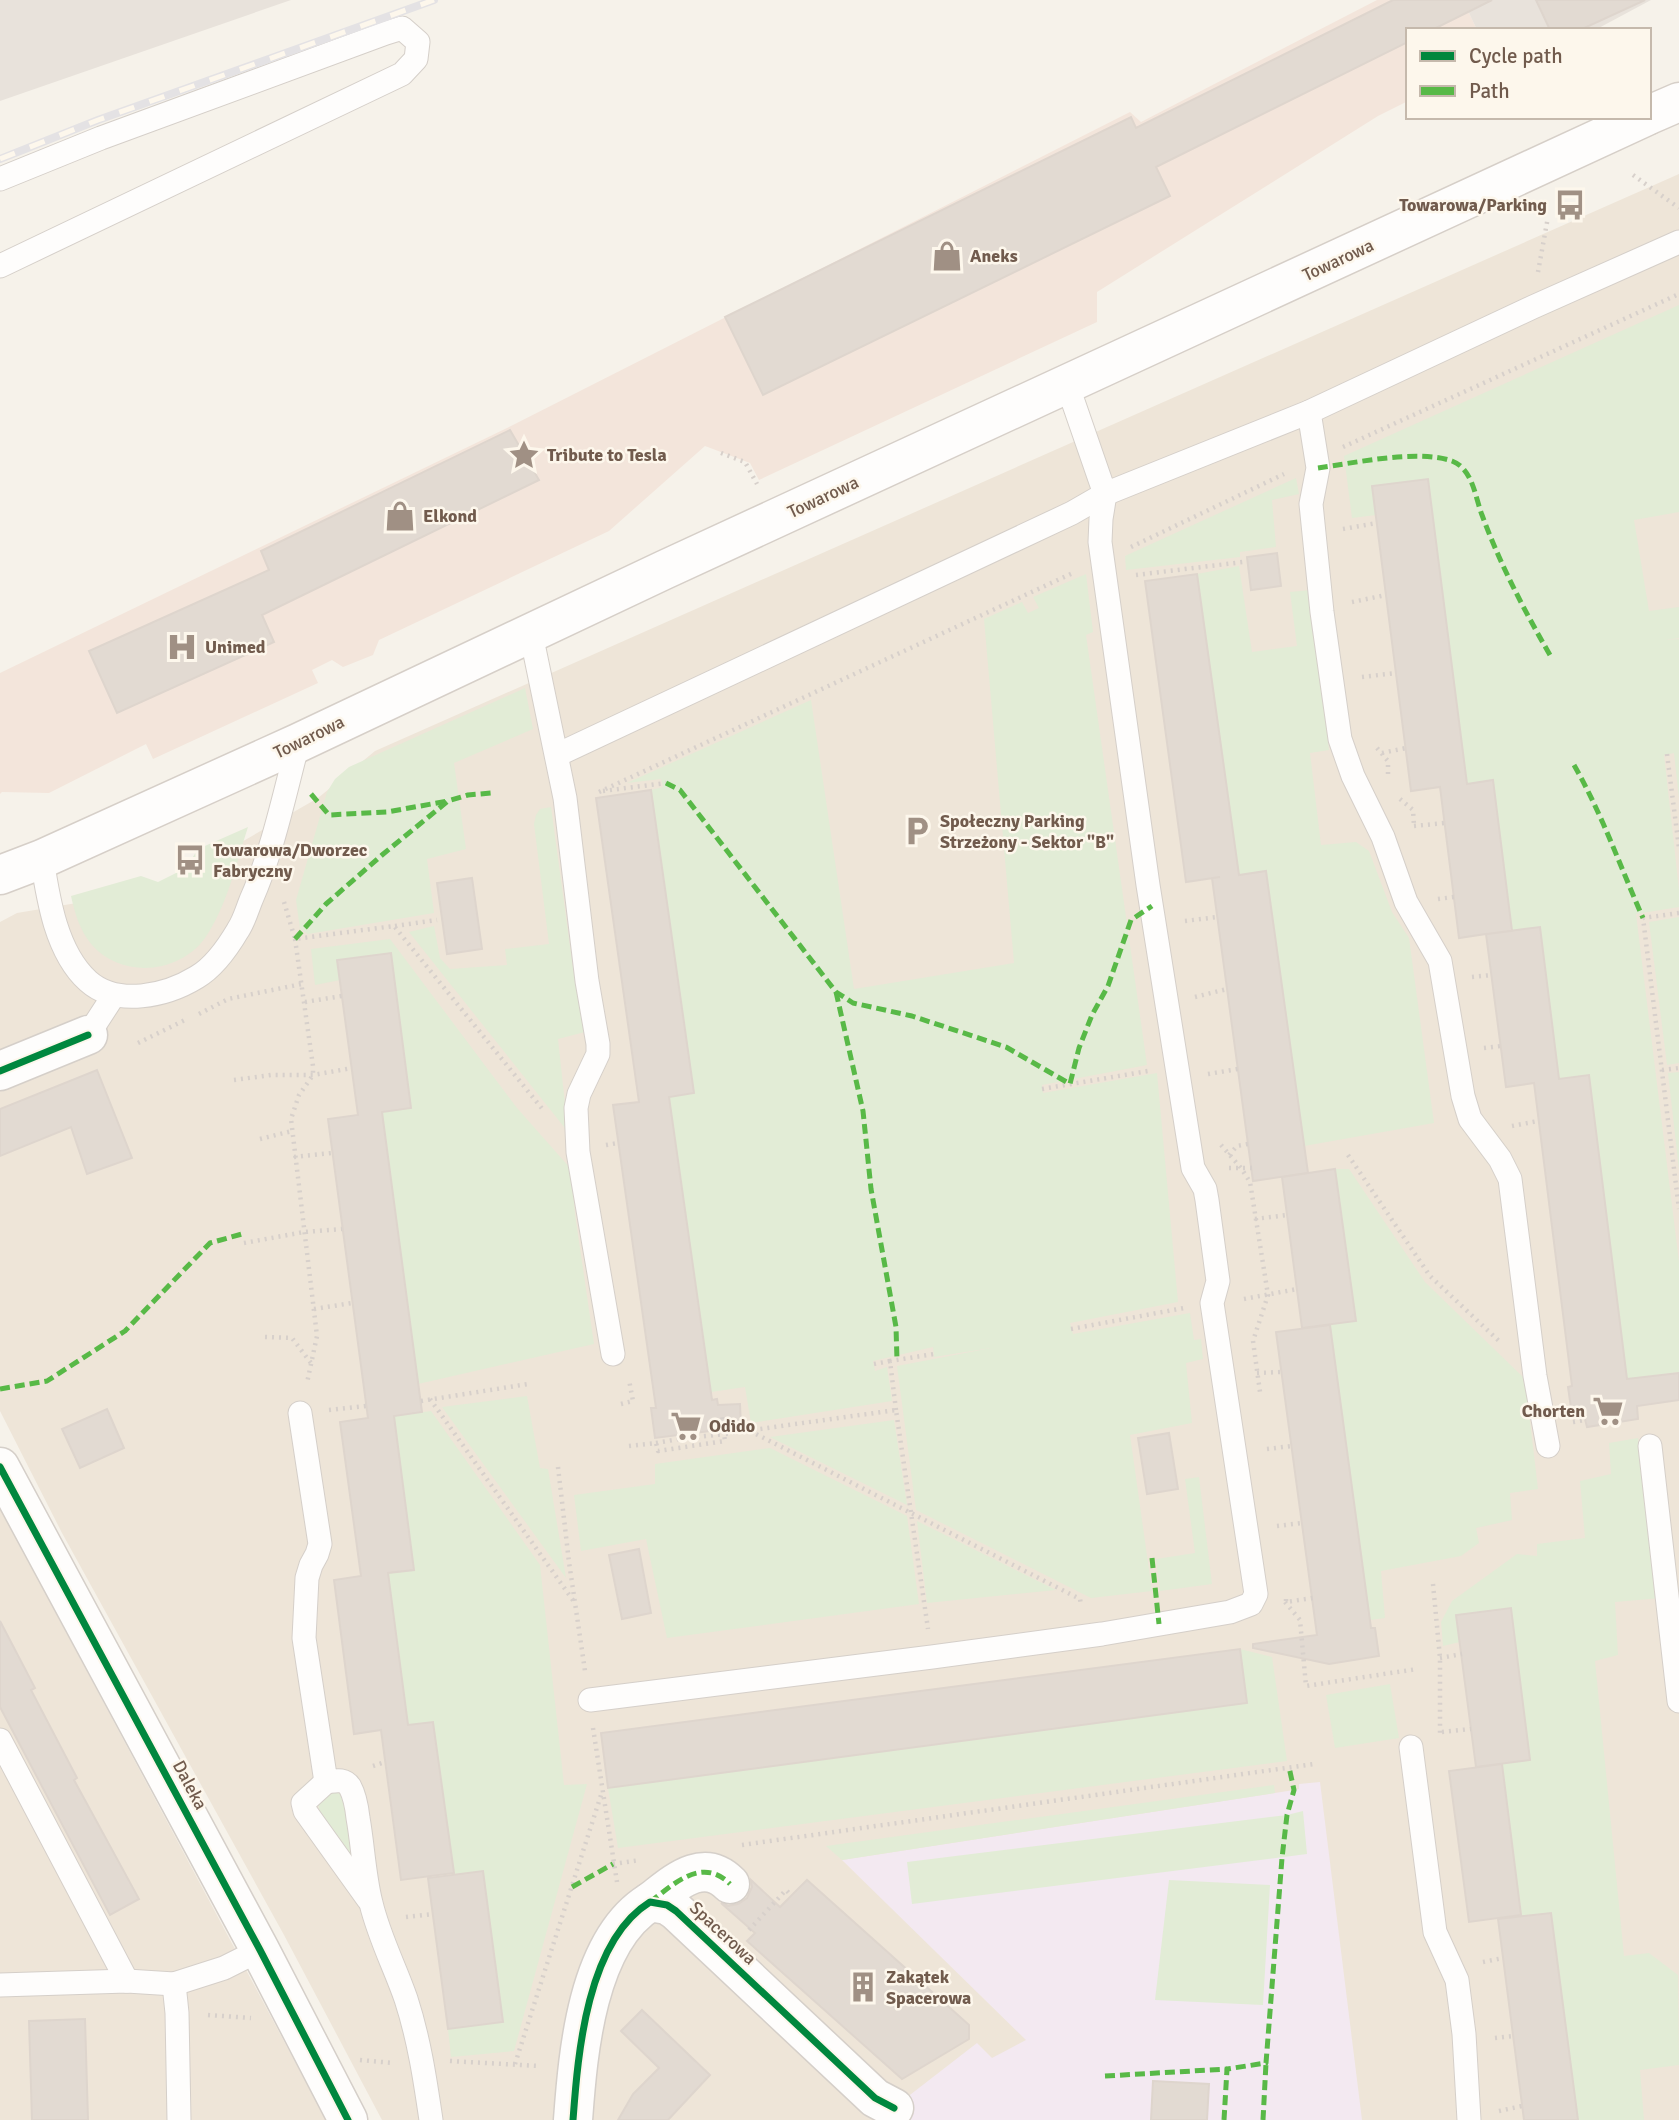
<svg xmlns="http://www.w3.org/2000/svg" width="1679" height="2120" font-family="Signika,sans-serif">
	<style>
		.residential { fill: #eee5d8 }
		.commercial { fill: #f3e5db }
		.industrial { fill: #e8e2db }
		.education { fill: #f3e9f1 }
		.green { fill: #e2ecd6 }
		.building { fill: #e2dad2; stroke: #ded5cd; stroke-width: 2 }
		.lines { fill: none; stroke-linecap: round; stroke-linejoin: round }
		.lane-casing { stroke: #d5cfc9; stroke-width: 25 }
		.street-casing { stroke: #d5cfc9; stroke-width: 41 }
		.secondary-casing { stroke: #d6cfc8; stroke-width: 41 }
		.path { stroke: #d7d0cb; stroke-width: 4.5; stroke-dasharray: 2 5; stroke-linecap: butt }
		.lane { stroke: #fefdfc; stroke-width: 23 }
		.street { stroke: #fefdfc; stroke-width: 38 }
		.secondary { stroke: #fefdfc; stroke-width: 38 }
		.rail-casing { stroke: #e4e2e4; stroke-width: 8 }
		.rail { stroke: #fdf7ec; stroke-width: 5; stroke-dasharray: 16; stroke-linecap: butt }
		.quiet { stroke: #58b947; stroke-width: 5; stroke-dasharray: 10 5; stroke-linecap: butt }
		.cycleway-casing { stroke: #fdf7ec; stroke-width: 11 }
		.cycleway { stroke: #00873e; stroke-width: 7 }
		.labels { text-anchor: middle; stroke-width: 5; stroke-linejoin: round; paint-order: stroke }
		.poi-label { font-size: 18px; font-weight: bold; fill: #715b4d; stroke: #fdf7ec; text-anchor: start }
		.street-label { font-size: 18px; fill: #715b4d; stroke: #fdf7ec }
	</style>
	<rect width="100%" height="100%" fill="#f6f2ea"/>
	<!-- residential -->
	<g class="residential">
		<polygon points="1679,174 1679,2120 382,2120 284,1935 62,1533 0,1411 0,922 17,913 160,889 318,798 375,751"/>
		<polygon points="0,1508 326,2120 0,2120"/>
	</g>
	<!-- commercial -->
	<polygon class="commercial" points="1377,0 1463,0 1477,30 1408,30 1408,101 1378,116 1097,292 1097,322 759,480 750,463 705,446 609,531 379,640 373,655 343,667 332,660 312,670 318,683 153,759 146,744 49,793 2,792 0,794 0,673 507,428 1130,112 1141,122"/>
	<!-- industrial -->
	<g class="industrial">
		<polygon points="0,0 291,0 0,101"/>
		<polygon points="1463,0 1651,0 1595,30 1477,30"/>
	</g>
	<!-- education -->
	<polygon class="education" points="1320,1782 1362,2120 900,2120 906,2098 977,2043 992,2058 1026,2040 842,1860 1294,1790 1299,1789 1299,1784"/>
	<!-- green -->
	<g class="green">
		<polygon points="1679,305 1679,512 1634,520 1649,611 1679,607 1679,638 1666,640 1679,639 1679,798 1674,753 1664,755 1679,890 1679,907 1636,914 1679,1262 1679,1372 1627,1379 1589,1075 1559,1079 1540,928 1512,931 1493,781 1467,784 1428,480 1372,486 1376,515 1352,518 1344,456"/>
		<polygon points="1296,478 1299,494 1272,500 1276,547 1240,552 1240,557 1126,570 1125,556"/>
		<polygon points="1239,566 1252,652 1297,646 1290,592 1310,590 1329,750 1310,753 1321,845 1356,842 1369,851 1392,912 1409,938 1434,1123 1304,1146 1266,871 1239,875 1197,574"/>
		<polygon points="1086,574 1093,632 1086,635 1147,1065 1042,1085 1043,1093 1157,1073 1178,1302 1070,1323 1073,1334 1190,1313 1194,1340 1201,1339 1203,1359 1186,1363 1192,1423 1130,1435 1152,1591 1091,1598 916,1510 897,1366 991,1348 934,1357 933,1347 873,1361 875,1371 887,1367 892,1401 751,1423 745,1387 711,1392 669,1097 694,1093 651,790 663,787 661,779 627,783 811,700 854,989 1014,963 984,619 1022,602 1028,613 1039,608 1033,597"/>
		<polygon points="525,688 533,729 454,763 466,849 427,859 434,913 308,934 300,929 296,900 327,792 335,779 349,767"/>
		<polygon points="551,807 572,961 585,1032 558,1039 568,1132 409,932 434,926 440,958 450,969 507,965 505,949 549,944 534,824 536,815 540,809"/>
		<path d="M248 827C236 864 227 906 205 938 179 974 122 979 92 945 80 931 75 914 71 896L141 876 158 882 186 868 198 849Z"/>
		<polygon points="1679,917 1679,1063 1667,1065 1649,922"/>
		<polygon points="390,939 517,1108 571,1169 575,1214 594,1344 418,1384 382,1112 411,1108 391,953 338,960 340,980 315,985 311,949"/>
		<polygon points="1679,1072 1679,1170 1668,1073"/>
		<polygon points="1335,1169 1349,1169 1425,1282 1525,1379 1538,1489 1510,1493 1512,1520 1476,1528 1479,1543 1461,1556 1381,1571 1385,1618 1370,1620 1330,1324"/>
		<polygon points="527,1396 540,1468 548,1469 566,1578 442,1407"/>
		<polygon points="431,1411 540,1565 564,1785 587,1784 514,2051 451,2057 448,2029 503,2021 483,1871 454,1874 433,1722 408,1725 388,1573 414,1569 394,1416"/>
		<polygon points="894,1420 907,1505 770,1437"/>
		<polygon points="1638,1438 1661,1598 1615,1602 1618,1655 1595,1661 1624,1956 1649,1953 1678,1975 1679,2065 1640,2070 1644,2120 1578,2120 1522,1917 1502,1764 1530,1760 1511,1609 1460,1642 1443,1646 1441,1622 1452,1601 1517,1554 1537,1556 1537,1544 1585,1538 1580,1481 1611,1474 1609,1443"/>
		<polygon points="770,1448 907,1516 919,1604 667,1638 646,1539 581,1551 574,1495 655,1484 655,1464"/>
		<polygon points="1199,1477 1212,1584 1160,1591 1156,1559 1195,1553 1185,1479"/>
		<polygon points="917,1521 1056,1590 927,1603"/>
		<polygon points="1240,1649 1272,1657 1287,1761 618,1848 608,1788 1246,1703"/>
		<polygon points="1390,1684 1399,1738 1335,1748 1326,1695"/>
		<polygon points="1274,1785 1275,1793 842,1860 826,1846"/>
		<polygon points="335,1792 343,1795 344,1800 352,1862 320,1812 318,1805 322,1796"/>
		<polygon points="1303,1811 1307,1854 912,1904 907,1862 1287,1815"/>
		<polygon points="1169,1880 1270,1885 1263,2005 1155,2000"/>
	</g>
	<!-- building -->
	<g class="building">
		<polygon points="1393,0 1492,0 1432,30 1408,30 1408,42 1156,167 1170,196 763,395 725,317 1131,117 1136,128"/>
		<polygon points="1536,0 1645,0 1580,30 1550,30"/>
		<polygon points="510,430 539,480 262,615 274,642 117,713 89,651 269,570 261,551"/>
		<polygon points="1428,479 1467,784 1493,780 1512,931 1487,934 1540,927 1559,1079 1589,1075 1627,1379 1679,1373 1679,1400 1637,1406 1638,1419 1587,1427 1585,1419 1572,1415 1568,1387 1572,1386 1534,1083 1506,1087 1486,934 1459,938 1440,787 1411,791 1372,486"/>
		<polygon points="1277,553 1281,586 1251,590 1247,557"/>
		<polygon points="1197,574 1239,875 1266,871 1308,1173 1253,1181 1212,878 1220,877 1186,882 1145,581"/>
		<polygon points="651,790 694,1093 669,1097 712,1400 717,1399 718,1405 740,1404 741,1427 655,1438 651,1408 656,1408 613,1105 639,1102 596,798"/>
		<polygon points="472,878 482,949 447,954 437,883"/>
		<polygon points="391,953 411,1108 382,1112 422,1412 394,1416 414,1570 388,1573 408,1725 433,1722 454,1873 401,1880 381,1730 354,1734 334,1580 361,1576 340,1422 368,1418 328,1119 358,1115 337,960"/>
		<polygon points="97,1070 132,1158 87,1174 71,1127 0,1156 0,1109"/>
		<polygon points="1335,1169 1356,1321 1302,1328 1282,1177"/>
		<polygon points="1330,1325 1371,1628 1375,1628 1379,1656 1329,1664 1253,1648 1253,1644 1317,1635 1276,1332"/>
		<polygon points="107,1409 124,1448 80,1468 62,1429"/>
		<polygon points="1169,1433 1178,1489 1147,1494 1138,1438"/>
		<polygon points="639,1549 651,1613 622,1619 609,1555"/>
		<polygon points="1511,1608 1530,1760 1476,1767 1456,1615"/>
		<polygon points="0,1621 35,1688 31,1690 77,1778 74,1780 139,1899 110,1915 0,1707"/>
		<polygon points="1240,1649 1247,1703 608,1788 601,1733"/>
		<polygon points="1502,1764 1521,1915 1469,1922 1449,1771"/>
		<polygon points="483,1871 503,2022 448,2029 428,1878"/>
		<polygon points="751,1880 780,1907 807,1880 969,2025 969,2039 902,2079 747,1941 755,1933 721,1903 728,1906 738,1904 747,1898 752,1887"/>
		<polygon points="1551,1913 1578,2120 1524,2120 1498,1919"/>
		<polygon points="642,2010 710,2075 668,2120 618,2120 633,2094 659,2068 621,2031"/>
		<polygon points="85,2019 88,2120 32,2120 29,2021"/>
		<polygon points="1153,2081 1209,2084 1207,2120 1151,2120"/>
	</g>
	<g class="lines">
		<!-- lane casing -->
		<g class="lane-casing">
			<g id="lane">
				<polyline points="0,179 101,138 386,33 402,28 418,42 416,59 402,74 0,266"/>
				<polyline points="1067,384 1105,494 1309,412 1533,307 1679,242"/>
				<polyline points="1309,412 1318,468 1311,504 1322,612 1340,739 1353,776 1383,837 1406,902 1440,961 1463,1096 1470,1119 1500,1159 1510,1179 1535,1376 1548,1446"/>
				<polyline points="531,634 565,798 587,981 598,1044 598,1054 579,1094 576,1108 578,1152 613,1354"/>
				<polyline points="557,755 1072,513 1105,494"/>
				<path d="M42 859C48 898 56 952 88 981 117 1007 166 996 197 977 214 967 228 947 238 930 244 921 247 910 251 900 273 850 284 796 298 743"/>
				<polyline points="88,1035 114,995"/>
				<path d="M300 1413 320 1544 317 1554 311 1565 307 1578 304 1638 326 1782C335 1781 344 1778 350 1787 355 1796 357 1809 358 1818 363 1846 364 1876 371 1903 379 1937 395 1967 406 1999 419 2039 425 2079 431 2120"/>
				<polyline points="1650,1446 1679,1701"/>
				<polyline points="590,1700 932,1657 1102,1634 1230,1612 1251,1604 1256,1594 1212,1303 1218,1281 1207,1200 1205,1189 1193,1168 1148,885 1100,542 1101,519 1105,494"/>
				<polyline points="0,1740 127,1981"/>
				<polyline points="1411,1747 1435,1932 1457,1980 1464,2034 1469,2120"/>
				<polyline points="326,1782 303,1803 305,1811 368,1899"/>
				<polyline points="174,1984 177,2013 179,2120"/>
				<polyline points="0,1985 127,1981 174,1984 224,1968 260,1950"/>
			</g>
		</g>
		<!-- street casing -->
		<g class="street-casing">
			<g id="street">
				<polyline points="0,1071 88,1035"/>
				<polyline points="0,1467 260,1950 348,2120"/>
				<path d="M650 1902C674 1884 702 1856 730 1884"/>
				<path d="M573 2120C578 2052 587 1941 650 1902L667 1905 676 1911 875 2098 894 2108"/>
			</g>
		</g>
		<!-- secondary casing -->
		<g class="secondary-casing">
			<g id="secondary">
				<polyline points="1649,115 1679,102"/>
				<polyline points="0,875 42,859 298,743 664,570 1645,117"/>
			</g>
		</g>
		<!-- path -->
		<g class="path">
			<polyline points="1633,175 1679,208"/>
			<polyline points="1538,272 1548,217"/>
			<polyline points="1343,447 1679,294"/>
			<polyline points="721,453 745,462 757,484"/>
			<polyline points="1343,529 1377,523"/>
			<polyline points="1131,547 1284,474"/>
			<polyline points="1136,575 1243,562"/>
			<polyline points="1352,602 1386,595"/>
			<polyline points="1362,677 1396,673"/>
			<polyline points="1377,748 1388,761 1388,774"/>
			<polyline points="1382,753 1406,748"/>
			<polyline points="1667,754 1679,848"/>
			<polyline points="603,791 666,783"/>
			<polyline points="599,792 1075,572"/>
			<polyline points="1400,799 1413,810 1414,826"/>
			<polyline points="1414,826 1445,823"/>
			<polyline points="1438,899 1454,897"/>
			<polyline points="284,902 295,939 394,926 544,1111"/>
			<polyline points="1679,913 1643,918 1679,1209"/>
			<polyline points="1185,921 1217,917"/>
			<polyline points="395,926 437,920"/>
			<polyline points="295,939 313,1066 313,1075 299,1095 291,1119 317,1336 307,1383"/>
			<polyline points="1472,977 1492,975"/>
			<polyline points="1195,997 1227,989"/>
			<polyline points="305,1002 342,996"/>
			<polyline points="199,1014 228,999 302,984"/>
			<polyline points="138,1043 185,1020"/>
			<polyline points="1484,1048 1501,1046"/>
			<polyline points="1662,1070 1679,1068"/>
			<polyline points="1208,1074 1238,1069"/>
			<polyline points="234,1080 271,1075 313,1075 352,1068"/>
			<polyline points="1042,1089 1148,1071"/>
			<polyline points="1512,1126 1538,1121"/>
			<polyline points="260,1139 292,1131"/>
			<polyline points="606,1145 618,1143"/>
			<polyline points="1221,1145 1241,1168 1250,1182 1268,1295 1253,1341 1260,1392"/>
			<polyline points="1229,1155 1237,1146 1248,1144"/>
			<polyline points="1348,1155 1430,1276 1499,1341"/>
			<polyline points="294,1157 332,1153"/>
			<polyline points="1229,1168 1252,1168"/>
			<polyline points="1255,1219 1287,1215"/>
			<polyline points="244,1243 304,1232 342,1229"/>
			<polyline points="1244,1299 1297,1289"/>
			<polyline points="314,1309 352,1303"/>
			<polyline points="1071,1329 1184,1308"/>
			<polyline points="265,1337 292,1338 311,1363"/>
			<polyline points="874,1364 890,1361"/>
			<polyline points="1257,1373 1281,1372"/>
			<polyline points="430,1399 575,1603"/>
			<polyline points="421,1401 528,1384"/>
			<polyline points="621,1404 633,1401 629,1380"/>
			<polyline points="329,1410 366,1406"/>
			<polyline points="896,1410 890,1361 934,1354"/>
			<polyline points="1573,1422 1585,1420"/>
			<polyline points="750,1431 1080,1599 1081,1605"/>
			<polyline points="697,1437 724,1434 722,1414"/>
			<polyline points="656,1443 679,1439"/>
			<polyline points="629,1446 656,1443 658,1451 725,1441 724,1434 896,1410 928,1629"/>
			<polyline points="1267,1449 1292,1446"/>
			<polyline points="558,1467 569,1562 585,1671"/>
			<polyline points="1277,1526 1302,1523"/>
			<polyline points="1433,1584 1440,1658 1440,1736"/>
			<polyline points="1286,1599 1286,1602 1313,1598"/>
			<polyline points="1285,1602 1300,1620 1306,1686 1417,1669"/>
			<polyline points="1440,1658 1462,1654"/>
			<polyline points="593,1728 617,1882"/>
			<polyline points="1442,1732 1471,1729"/>
			<polyline points="373,1766 385,1762"/>
			<polyline points="742,1845 1314,1764"/>
			<polyline points="613,1864 640,1860"/>
			<polyline points="406,1917 433,1914"/>
			<polyline points="749,1930 786,1890 791,1895"/>
			<polyline points="1483,1962 1503,1958"/>
			<polyline points="208,2015 251,2018"/>
			<polyline points="1495,2038 1513,2036"/>
			<polyline points="360,2060 393,2063"/>
			<polyline points="450,2061 539,2066"/>
			<polyline points="515,2064 601,1795"/>
			<polyline points="1499,2111 1522,2106"/>
		</g>
		<!-- lane -->
		<use href="#lane" class="lane"/>
		<!-- street -->
		<use href="#street" class="street"/>
		<!-- secondary -->
		<use href="#secondary" class="secondary"/>
		<!-- rail casing -->
		<g class="rail-casing">
			<polyline id="rail" points="0,159 98,120 434,0"/>
		</g>
		<!-- rail -->
		<use href="#rail" class="rail"/>
		<!-- quiet -->
		<g class="quiet">
			<path d="M1318 468C1354 463 1418 449 1452 461 1473 469 1475 497 1482 515 1500 564 1524 610 1550 655"/>
			<path d="M1574 765C1602 814 1620 866 1643 918"/>
			<polyline points="666,783 680,790 836,992 853,1003 912,1016 1006,1047 1070,1084 1079,1048 1092,1015 1108,986 1131,920 1152,906"/>
			<polyline points="311,794 329,815 387,812 448,801"/>
			<polyline points="295,939 326,904 382,855 448,801 468,795 491,793"/>
			<polyline points="836,992 863,1111 871,1189 896,1327 897,1360"/>
			<polyline points="0,1389 47,1381 125,1331 210,1243 242,1234"/>
			<polyline points="1152,1558 1159,1624"/>
			<polyline points="572,1887 613,1864"/>
			<path d="M650 1902C674 1884 702 1856 730 1884"/>
			<polyline points="1105,2076 1227,2069"/>
			<polyline points="1224,2120 1227,2069 1266,2063 1282,1858 1287,1815 1294,1790 1289,1767"/>
			<polyline points="1263,2120 1266,2063"/>
		</g>
		<!-- cycleway casing -->
		<g class="cycleway-casing">
			<g id="cycleway">
				<polyline points="0,1071 88,1035"/>
				<polyline points="0,1467 260,1950 348,2120"/>
				<path d="M573 2120C578 2052 587 1941 650 1902L667 1905 676 1911 875 2098 894 2108"/>
			</g>
		</g>
		<!-- cycleway -->
		<use href="#cycleway" class="cycleway"/>
	</g>
	<!-- icons -->
	<defs>
		<g id="bus-bare" transform="scale(2.415)"><path d="M-5-6H5V4H4V6H2V4H-2V6H-4V4H-5ZM-3.5-4V0h7V-4ZM-3.5 1.2v1.5H-2V1.2ZM2 1.2v1.5H3.5V1.2Z" fill="#a09084" stroke="#fdf7ec" stroke-width="2.5" paint-order="stroke"/></g>
		<g id="shop-bare" transform="scale(2.415)"><path d="M-5-2.5h2.3a2.7 3.5 0 0 1 5.4 0H5L5.5 6h-11ZM-1.5-2.5h3a1.5 2.3 0 0 0-3 0Z" fill="#a09084" stroke="#fdf7ec" stroke-width="2.5" paint-order="stroke"/></g>
		<g id="sight-bare" transform="scale(2.415)"><path d="M0-6L1.8-2.2L6-1.7L2.9 1.2L3.7 5.4L0 3.3L-3.7 5.4L-2.9 1.2L-6-1.7L-1.8-2.2Z" fill="#a09084" stroke="#fdf7ec" stroke-width="2.5" paint-order="stroke"/></g>
		<g id="hospital-bare" transform="scale(2.415)"><path d="M-5-5h3v3.5h4V-5h3V5h-3V1.5h-4V5h-3Z" fill="#a09084" stroke="#fdf7ec" stroke-width="2.5" paint-order="stroke"/></g>
		<g id="parking-bare" transform="scale(2.415)"><path d="M-3.5-5.5H1a3.5 3.5 0 0 1 0 7H-1V5.5H-3.5ZM-1-3.4V-.6H.8a1.4 1.4 0 0 0 0-2.8Z" fill="#a09084" stroke="#fdf7ec" stroke-width="2.5" paint-order="stroke"/></g>
		<g id="supermarket-bare" transform="scale(2.415)"><path d="M-6-5.5h2.5l.6 2H6L4.5 2H-2.5L-4.4-4H-6ZM-1.5 3.2a1.3 1.3 0 1 0 .1 0ZM3 3.2a1.3 1.3 0 1 0 .1 0Z" fill="#a09084" stroke="#fdf7ec" stroke-width="2.5" paint-order="stroke"/></g>
		<g id="building-bare" transform="scale(2.415)"><path d="M-4-6H4V6H1V3H-1V6H-4ZM-2.5-4.3h1.7v1.8h-1.7ZM.8-4.3h1.7v1.8H.8ZM-2.5-1h1.7V.8h-1.7ZM.8-1h1.7V.8H.8Z" fill="#a09084" stroke="#fdf7ec" stroke-width="2.5" paint-order="stroke"/></g>
	</defs>
	<g fill-rule="evenodd">
		<use href="#bus-bare" x="1570" y="205"/>
		<use href="#shop-bare" x="947" y="256"/>
		<use href="#sight-bare" x="524" y="455"/>
		<use href="#shop-bare" x="400" y="516"/>
		<use href="#hospital-bare" x="182" y="647"/>
		<use href="#parking-bare" x="917" y="831"/>
		<use href="#bus-bare" x="190" y="860"/>
		<use href="#supermarket-bare" x="1608" y="1411"/>
		<use href="#supermarket-bare" x="686" y="1426"/>
		<use href="#building-bare" x="863" y="1987"/>
	</g>
	<g class="labels">
		<!-- poi labels -->
		<g class="poi-label">
			<text x="1547" y="211" text-anchor="end">Towarowa/Parking</text>
			<text x="970" y="262">Aneks</text>
			<text x="547" y="461">Tribute to Tesla</text>
			<text x="423" y="522">Elkond</text>
			<text x="205" y="653">Unimed</text>
			<text x="940" y="827">Społeczny Parking<tspan x="940" dy="21">Strzeżony - Sektor "B"</tspan></text>
			<text x="213" y="856">Towarowa/Dworzec<tspan x="213" dy="21">Fabryczny</tspan></text>
			<text x="1585" y="1417" text-anchor="end">Chorten</text>
			<text x="709" y="1432">Odido</text>
			<text x="886" y="1983">Zakątek<tspan x="886" dy="21">Spacerowa</tspan></text>
		</g>
		<!-- street labels -->
		<g class="street-label">
			<text transform="translate(1338 260) rotate(-25)" y="6">Towarowa</text>
			<text transform="translate(823 497) rotate(-25)" y="6">Towarowa</text>
			<text transform="translate(309 737) rotate(-26)" y="6">Towarowa</text>
			<text transform="translate(190 1785) rotate(62)" y="6">Daleka</text>
			<text transform="translate(723 1933) rotate(43)" y="6">Spacerowa</text>
		</g>
	</g>
	<!-- legend -->
	<rect x="1406" y="28" width="245" height="91" fill="#fdf7ec" stroke="#c5b9ac" stroke-width="2"/>
	<rect x="1420" y="51" width="35" height="10" fill="#00873e" stroke="#c5b9ac" stroke-width="2"/>
	<text x="1469" y="63" font-size="21" fill="#715b4d">Cycle path</text>
	<rect x="1420" y="86" width="35" height="10" fill="#58b947" stroke="#c5b9ac" stroke-width="2"/>
	<text x="1469" y="98" font-size="21" fill="#715b4d">Path</text>
</svg>
